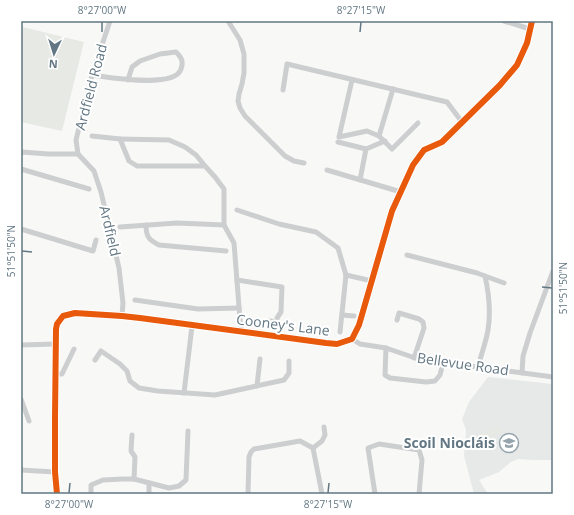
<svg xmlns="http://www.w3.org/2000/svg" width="574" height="515" font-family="'Open Sans',sans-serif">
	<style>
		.built { fill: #e7e9e8 }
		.pitch { fill: #e7eae4 }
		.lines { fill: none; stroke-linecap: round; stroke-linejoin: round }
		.minor { stroke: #cdcecf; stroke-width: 5 }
		.tertiary { stroke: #cdcecf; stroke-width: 6 }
		.cycleway-casing { stroke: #fff; stroke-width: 8 }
		.cycleway { stroke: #e8590c; stroke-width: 6 }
		.ticks { fill: none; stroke: #627783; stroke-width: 1.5 }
		.labels { text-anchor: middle; stroke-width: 4; stroke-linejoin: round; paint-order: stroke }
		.street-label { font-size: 14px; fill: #627783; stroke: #fff }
		.poi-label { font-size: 14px; font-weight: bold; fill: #627783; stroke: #fff; text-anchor: end }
		.neatline { fill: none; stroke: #627783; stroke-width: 1.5 }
		.ticks-label { font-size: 10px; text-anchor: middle; fill: #627783 }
	</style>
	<rect width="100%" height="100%" fill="#f8f8f7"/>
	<!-- built -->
	<polygon class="built" points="488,377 553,384 553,460 533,460 518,459 511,462 499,472 479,480 488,494 474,494 464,456 466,430 462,419 469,402"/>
	<!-- pitch -->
	<g class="pitch">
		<polygon points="23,27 84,42 62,131 21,122 21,34"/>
		<polygon points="499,426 502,433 482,441 479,434"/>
	</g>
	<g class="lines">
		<!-- minor -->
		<g class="minor">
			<polyline points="228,21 240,40 244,54 244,73 242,84 239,94 238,101 240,108 245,116 285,156 294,161 304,163"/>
			<polyline points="504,21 530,29"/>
			<path d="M92 75C108 77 175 89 181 69 184 61 181 57 176 52L160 54 140 61 132 67 128 80"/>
			<polyline points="352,80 339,137 367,131 379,136 392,149 418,123"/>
			<polyline points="283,90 287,64 447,102 462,122"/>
			<polyline points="92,136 120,139 129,161 137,166 205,166 215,177 224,189 224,225 234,243 241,332"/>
			<polyline points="379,136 393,89"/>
			<polyline points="120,139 169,140 185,147 196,155 205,166"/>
			<polyline points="338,142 366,149"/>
			<polyline points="21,154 22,152 48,154 78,154"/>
			<polyline points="78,154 94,171 101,192 119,268 123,303 122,316"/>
			<polyline points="78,154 76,140 92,75 110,21"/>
			<polyline points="21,169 89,189"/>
			<polyline points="327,170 401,192"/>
			<polyline points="360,180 366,149 385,141"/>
			<polyline points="237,210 279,224 316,232 338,248 346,275 340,332"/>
			<path d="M146 225C146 237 149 240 159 245L226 251"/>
			<polyline points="120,227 177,223 224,225"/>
			<polyline points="21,229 93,251 96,240"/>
			<path d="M407 255 477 273 485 276C489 294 491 312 488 330 486 342 481 355 478 367"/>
			<polyline points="346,275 372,281"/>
			<polyline points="485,276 504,283"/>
			<polyline points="237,280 282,287 281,312 277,318 277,322 270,321"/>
			<polyline points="135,300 198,309 239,308"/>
			<polyline points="342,315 354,316"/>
			<polyline points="397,320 399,313 419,319 423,322 424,328 414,358"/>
			<polyline points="352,339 360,344 386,348 424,361 478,367 553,377"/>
			<polyline points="21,345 55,344"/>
			<polyline points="386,348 385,375 390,378 426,382 435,381 440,375 443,363"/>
			<polyline points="95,360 101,351 120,364 127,371 130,381 139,388 158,391 215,395 284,380 289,373 289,361"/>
			<polyline points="522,373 523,356 530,333 553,271"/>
			<polyline points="55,374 62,374 74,349"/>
			<polyline points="257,386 260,359"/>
			<polyline points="184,393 192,326"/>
			<polyline points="21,399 29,421"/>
			<polyline points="132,435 131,451 135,457 134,479"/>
			<polyline points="313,448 322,441 325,435 324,427"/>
			<polyline points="21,470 55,472"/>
			<polyline points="149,483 149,494"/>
			<polyline points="91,494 91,485 103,480 123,479 134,479 169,488 179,486 186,480 188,431"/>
			<polyline points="248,494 249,457 251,452 254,449 300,441 313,448 322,494"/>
			<polyline points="375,494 368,448 379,444 419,450 422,460 419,494"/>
		</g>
		<!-- tertiary -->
		<polyline class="tertiary" points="57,494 55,472 55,417 56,329 57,324 63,316 75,313 122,316 140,318 326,343 337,344 352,339 359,325 392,211 413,165 424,150 442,142 500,85 517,65 527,43 532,21"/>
		<!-- cycleway casing -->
		<g class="cycleway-casing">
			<polyline id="cycleway" points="57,494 55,472 55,417 56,329 57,324 63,316 75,313 122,316 140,318 326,343 337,344 352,339 359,325 392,211 413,165 424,150 442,142 500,85 517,65 527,43 532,21"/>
		</g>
		<!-- cycleway -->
		<use href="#cycleway" class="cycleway"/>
	</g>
	<!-- ticks -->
	<path class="ticks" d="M102 32V22M360 32 361 22M22 251 32 252M542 287 552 288M69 493 70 483M328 493 329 483"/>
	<!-- icons -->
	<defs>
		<g id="school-ring" transform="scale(1)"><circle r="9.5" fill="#fff" stroke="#96a4ac" stroke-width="1.5"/><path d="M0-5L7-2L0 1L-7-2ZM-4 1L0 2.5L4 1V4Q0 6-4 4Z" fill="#96a4ac"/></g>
	</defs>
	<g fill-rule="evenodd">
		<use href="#school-ring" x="509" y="443"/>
	</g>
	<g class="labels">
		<!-- street labels -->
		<g class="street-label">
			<text transform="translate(91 87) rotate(-75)" y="5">Ardfield Road</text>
			<text transform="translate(110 231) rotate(77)" y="5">Ardfield</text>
			<text transform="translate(283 325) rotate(7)" y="5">Cooney's Lane</text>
			<text transform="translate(463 364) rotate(8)" y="5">Bellevue Road</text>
		</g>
		<!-- poi labels -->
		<g class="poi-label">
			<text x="495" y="448">Scoil Niocláis</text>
		</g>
	</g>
	<!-- border -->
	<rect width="574" height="515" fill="none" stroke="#ffffff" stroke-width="44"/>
	<!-- north arrow -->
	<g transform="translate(54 54) rotate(184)" stroke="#ffffff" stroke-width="3" paint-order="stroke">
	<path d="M0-3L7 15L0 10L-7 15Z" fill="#627783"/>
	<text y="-6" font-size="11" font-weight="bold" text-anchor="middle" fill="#627783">N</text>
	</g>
	<rect x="22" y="22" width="530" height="471" class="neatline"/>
	<g class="ticks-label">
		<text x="102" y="14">8°27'00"W</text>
		<text x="361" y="14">8°27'15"W</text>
		<text transform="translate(11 251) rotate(-90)" y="4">51°51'50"N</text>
		<text transform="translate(563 288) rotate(-90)" y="4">51°51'50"N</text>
		<text x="69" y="508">8°27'00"W</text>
		<text x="328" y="508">8°27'15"W</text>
	</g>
</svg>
